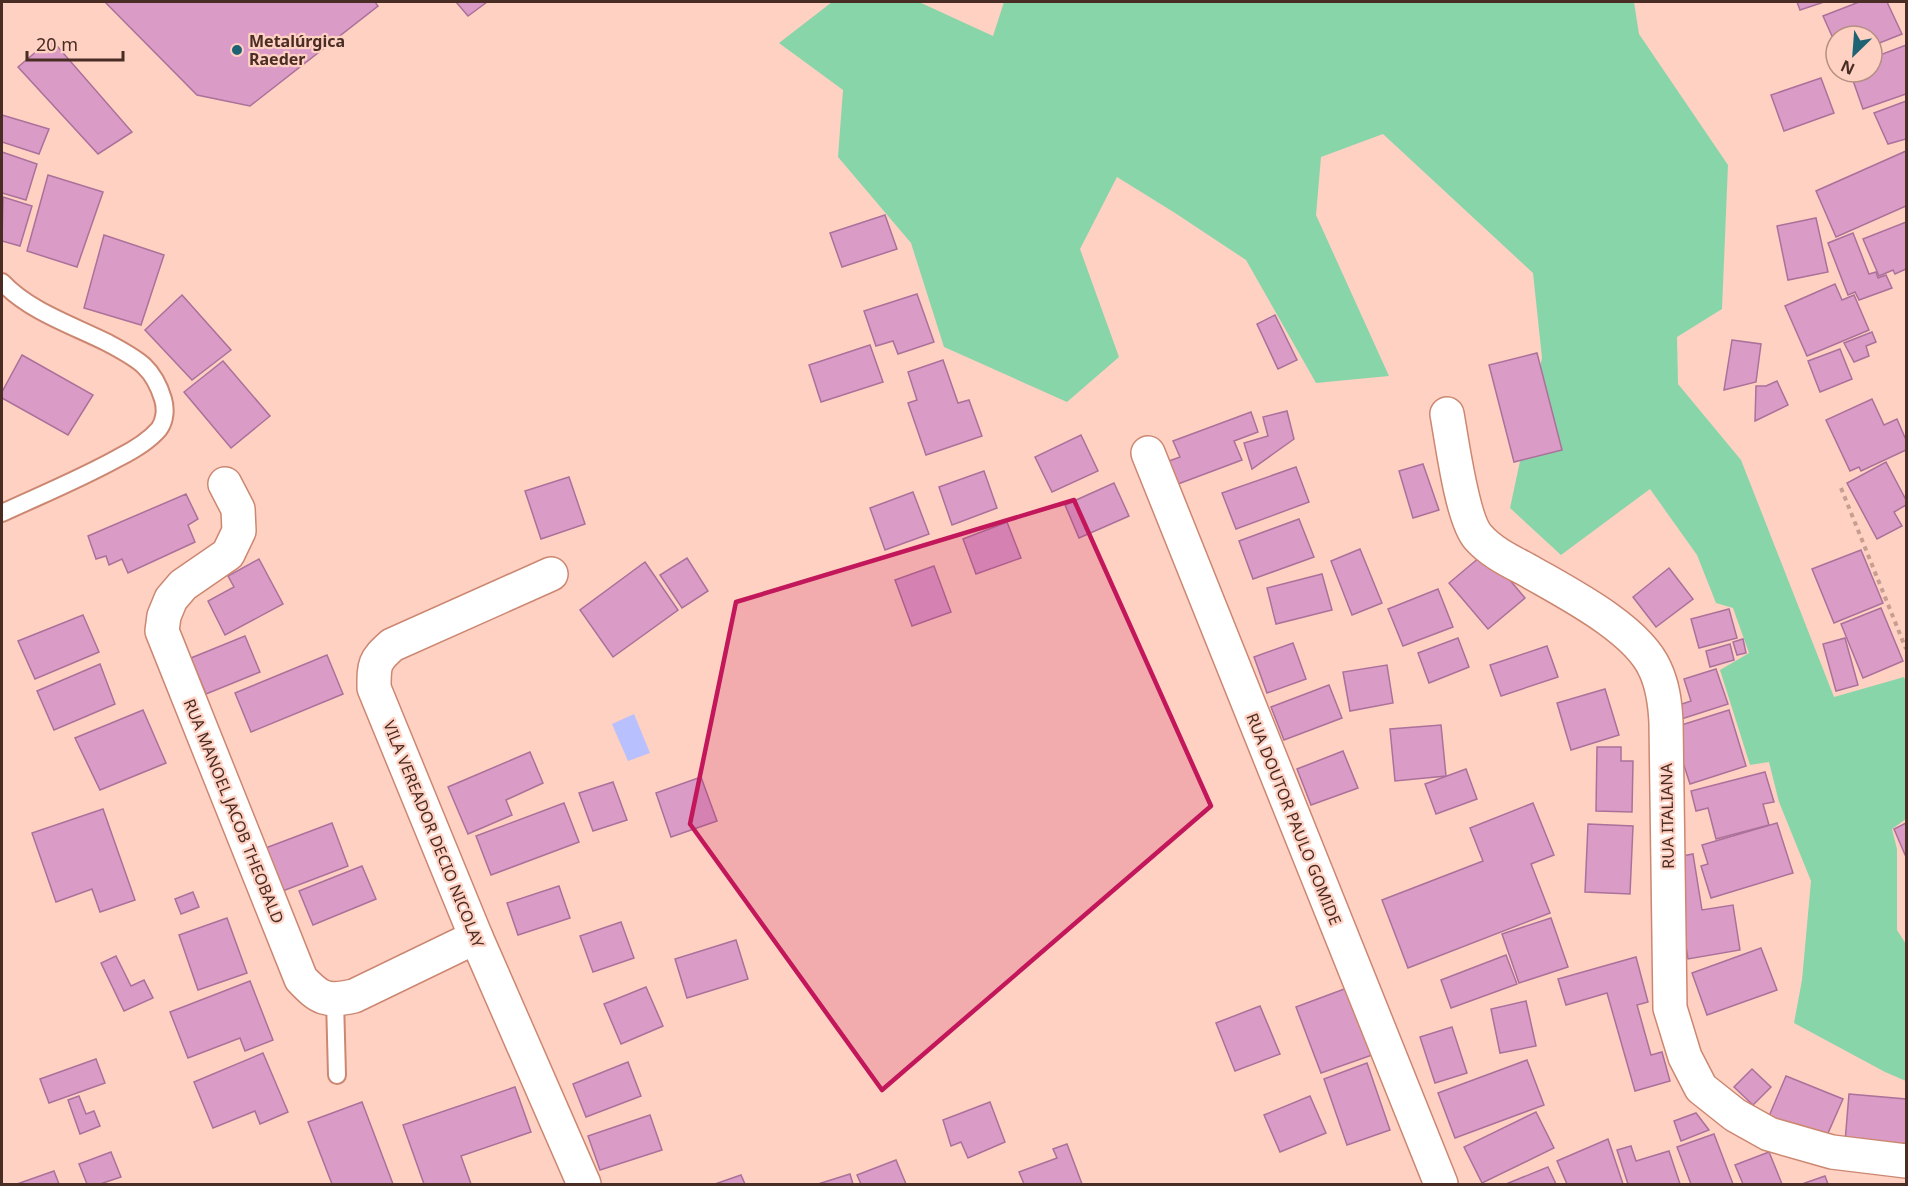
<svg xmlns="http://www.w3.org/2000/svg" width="1908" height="1186" font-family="'Noto Sans',sans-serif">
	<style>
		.green { fill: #89d5aa }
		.water { fill: #b8c0fe }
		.building { fill: #da9cc7; stroke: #ab719a; stroke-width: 1.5 }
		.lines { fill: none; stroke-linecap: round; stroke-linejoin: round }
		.service-casing { stroke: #cc8771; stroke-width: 20 }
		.minor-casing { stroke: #cc8771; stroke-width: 36 }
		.path { stroke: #c79f92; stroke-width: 4; stroke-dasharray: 4.5 4.5; stroke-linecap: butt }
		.service { stroke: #fff; stroke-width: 16 }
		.minor { stroke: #fff; stroke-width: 33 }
		.marked { fill: #c2185b; fill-opacity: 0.2; stroke: #c2185b; stroke-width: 4.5; stroke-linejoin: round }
		.poi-dot { fill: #1e6374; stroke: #ffd1c3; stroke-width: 2 }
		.labels { text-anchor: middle; stroke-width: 4.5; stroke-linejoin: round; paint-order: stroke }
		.poi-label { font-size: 16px; font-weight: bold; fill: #492c23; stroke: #ffd1c3; text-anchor: start }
		.street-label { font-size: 16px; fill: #492c23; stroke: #ffd1c3 }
	</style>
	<rect width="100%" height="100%" fill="#ffd1c3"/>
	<!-- green -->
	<polygon class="green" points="832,2 919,2 993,36 1004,2 1634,2 1639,34 1728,165 1722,309 1677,337 1678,384 1741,460 1834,697 1904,677 1906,682 1906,819 1892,829 1897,849 1897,930 1906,944 1906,1081 1885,1072 1794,1023 1802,980 1811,881 1779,802 1769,762 1750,765 1720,670 1749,653 1733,608 1716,603 1697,555 1650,489 1561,555 1510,508 1542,358 1533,273 1383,134 1321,157 1316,215 1389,376 1316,383 1246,260 1175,213 1117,177 1080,249 1119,357 1067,402 944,347 911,243 838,157 843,90 779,43"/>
	<!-- water -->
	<polygon class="water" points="634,714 650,753 628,761 612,724"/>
	<!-- building -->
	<g class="building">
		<polygon points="105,2 375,2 378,6 250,106 197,95"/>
		<polygon points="456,2 487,2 468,16"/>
		<polygon points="1797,2 1824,2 1800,10"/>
		<polygon points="1859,2 1887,2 1902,34 1872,46 1872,36 1836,36 1836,45 1823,16"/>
		<polygon points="51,39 132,132 98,154 18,67"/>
		<polygon points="1906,45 1906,94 1863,109 1850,72 1872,72 1872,58"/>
		<polygon points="1821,78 1834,113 1784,131 1771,95"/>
		<polygon points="1906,101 1906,139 1888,144 1874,113"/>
		<polygon points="2,115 49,129 39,154 2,142"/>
		<polygon points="1906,151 1906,206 1836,237 1816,191"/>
		<polygon points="2,152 37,164 26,200 2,193"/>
		<polygon points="48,175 103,192 77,267 27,251"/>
		<polygon points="3,197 32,206 20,246 2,241"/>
		<polygon points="885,215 897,249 842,267 830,233"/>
		<polygon points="1816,218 1828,272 1788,280 1777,226"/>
		<polygon points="1906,222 1906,269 1895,274 1893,270 1879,276 1863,239"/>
		<polygon points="1853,233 1869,274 1876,272 1878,278 1886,275 1892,288 1859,300 1855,292 1848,295 1828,243"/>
		<polygon points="104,235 164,255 141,325 84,308"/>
		<polygon points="1835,284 1842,300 1854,295 1869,330 1807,356 1785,306"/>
		<polygon points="917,294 934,342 898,354 893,341 876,346 864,311"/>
		<polygon points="182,295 231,350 192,380 145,330"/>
		<polygon points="1275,315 1297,360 1278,369 1257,324"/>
		<polygon points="1872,332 1876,342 1866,346 1869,356 1854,362 1844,343"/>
		<polygon points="1732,340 1761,344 1756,382 1724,390"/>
		<polygon points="870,345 883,382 821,402 809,365"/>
		<polygon points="1840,349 1852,379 1820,392 1808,361"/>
		<polygon points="1537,353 1562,450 1514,462 1489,365"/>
		<polygon points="22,355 93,395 68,435 2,398 2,392"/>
		<polygon points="943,360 958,403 969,400 982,436 926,455 908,403 917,400 908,372"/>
		<polygon points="223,361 270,416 231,448 184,392"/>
		<polygon points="1777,381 1788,405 1755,421 1756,386 1766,386"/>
		<polygon points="1872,399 1884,425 1897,419 1906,440 1906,450 1861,471 1859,467 1850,471 1826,420"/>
		<polygon points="1287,411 1294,439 1252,469 1244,443 1268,436 1263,417"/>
		<polygon points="1251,412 1258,432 1234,441 1242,460 1178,484 1169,461 1180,457 1173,441"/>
		<polygon points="1081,435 1098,471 1052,492 1035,457"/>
		<polygon points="1886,462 1906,500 1906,505 1894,512 1902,526 1877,539 1847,483"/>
		<polygon points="1423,464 1439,510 1413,518 1399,471"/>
		<polygon points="1296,467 1309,502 1236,529 1222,493"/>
		<polygon points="984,471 997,508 952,525 939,487"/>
		<polygon points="569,477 585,524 541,539 525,491"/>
		<polygon points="1114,483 1129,516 1079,538 1065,505"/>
		<polygon points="913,492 929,534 885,550 870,508"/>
		<polygon points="186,494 198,519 188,525 195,542 128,573 122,559 109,565 106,556 96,559 88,536"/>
		<polygon points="1299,519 1314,557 1253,579 1239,541"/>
		<polygon points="1007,522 1021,558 976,574 963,539"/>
		<polygon points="1360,549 1382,603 1352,615 1331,561"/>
		<polygon points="1861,550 1883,603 1834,623 1812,569"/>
		<polygon points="1486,552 1525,598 1488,629 1449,583"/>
		<polygon points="687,558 708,591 682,608 660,575"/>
		<polygon points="259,559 283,604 225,635 208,601 234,587 228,576"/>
		<polygon points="645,562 678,610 613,657 580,610"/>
		<polygon points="934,566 951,612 912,626 895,580"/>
		<polygon points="1669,568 1693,599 1656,627 1633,597"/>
		<polygon points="1322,574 1332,610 1276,624 1267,588"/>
		<polygon points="1438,589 1453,627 1403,646 1388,609"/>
		<polygon points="1881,608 1903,661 1863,678 1841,624"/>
		<polygon points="1729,609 1737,638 1699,648 1691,619"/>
		<polygon points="83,615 99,652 35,679 18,641"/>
		<polygon points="245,636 260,672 206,694 191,658"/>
		<polygon points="1458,638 1469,667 1429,683 1418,653"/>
		<polygon points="1845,638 1858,685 1836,691 1823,644"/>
		<polygon points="1743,639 1746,653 1737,655 1733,642"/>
		<polygon points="1293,643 1306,679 1267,693 1254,657"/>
		<polygon points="1730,644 1734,660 1710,667 1706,651"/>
		<polygon points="1547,646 1558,677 1501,696 1490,665"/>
		<polygon points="327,655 343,694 251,732 235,693"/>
		<polygon points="100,664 115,704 54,730 37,691"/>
		<polygon points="1387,665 1393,703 1350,711 1343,672"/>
		<polygon points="1716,669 1728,704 1675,721 1670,708 1691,701 1684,679"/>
		<polygon points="1329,685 1342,718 1284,740 1271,707"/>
		<polygon points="1605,689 1619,735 1571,750 1557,703"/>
		<polygon points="143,710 166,763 100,790 75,738"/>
		<polygon points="1729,710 1746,766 1690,784 1672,728"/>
		<polygon points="1441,725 1446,776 1395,781 1390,729"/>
		<polygon points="1597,747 1621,747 1621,761 1633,761 1632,812 1596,811"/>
		<polygon points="1343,751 1358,788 1311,805 1297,769"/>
		<polygon points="530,752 543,783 506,800 512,815 468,834 448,787"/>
		<polygon points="1466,769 1477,799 1436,814 1425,784"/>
		<polygon points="1765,772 1774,802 1763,804 1769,825 1716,839 1708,808 1696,811 1691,791"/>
		<polygon points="701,777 717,821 671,837 656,793"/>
		<polygon points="613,782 627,820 593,831 579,793"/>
		<polygon points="564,803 579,842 491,875 476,836"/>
		<polygon points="1533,803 1554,855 1531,864 1550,913 1408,968 1382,900 1483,861 1470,828"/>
		<polygon points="103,809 135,900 100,912 92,889 56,902 32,833"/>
		<polygon points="332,823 348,866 280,892 263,849"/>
		<polygon points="1777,823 1793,873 1711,898 1701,866 1708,864 1702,845"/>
		<polygon points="1906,823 1906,857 1894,829"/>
		<polygon points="1588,824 1633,826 1630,894 1585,892"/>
		<polygon points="1693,854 1702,910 1733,905 1740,950 1688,959 1672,858"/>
		<polygon points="362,866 376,899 313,925 299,891"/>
		<polygon points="559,886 570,918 518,935 507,903"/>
		<polygon points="193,892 199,907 181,914 175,899"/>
		<polygon points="227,918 247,973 198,990 179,935"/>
		<polygon points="1551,918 1568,967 1519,983 1502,934"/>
		<polygon points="621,922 634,958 593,972 580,936"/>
		<polygon points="736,940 748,979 687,998 675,959"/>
		<polygon points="1761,948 1777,990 1707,1015 1692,973"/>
		<polygon points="1506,955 1517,984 1451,1008 1441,980"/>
		<polygon points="116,956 131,986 144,980 153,998 124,1011 101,963"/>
		<polygon points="1636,957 1648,1002 1637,1005 1651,1055 1662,1052 1670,1081 1635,1091 1607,993 1566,1005 1558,979"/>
		<polygon points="250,981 273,1040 245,1051 240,1038 188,1058 170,1012"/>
		<polygon points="646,987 663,1026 621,1044 604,1004"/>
		<polygon points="1347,988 1372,1055 1321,1073 1296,1007"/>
		<polygon points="1526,1001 1536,1046 1500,1053 1491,1009"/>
		<polygon points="1260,1006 1280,1054 1235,1071 1216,1023"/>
		<polygon points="1452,1027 1467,1073 1435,1083 1420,1037"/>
		<polygon points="263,1053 288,1112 260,1124 255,1111 213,1128 194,1082"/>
		<polygon points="96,1059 105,1083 49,1103 40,1079"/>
		<polygon points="1527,1060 1544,1105 1455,1138 1438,1093"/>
		<polygon points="628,1062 641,1096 586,1117 573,1084"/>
		<polygon points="1367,1063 1390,1130 1347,1145 1324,1079"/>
		<polygon points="1752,1069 1771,1087 1753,1105 1734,1087"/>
		<polygon points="1786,1076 1843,1099 1825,1140 1769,1116"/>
		<polygon points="515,1087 531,1132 461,1156 471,1184 424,1184 403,1125"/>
		<polygon points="1849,1094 1906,1099 1906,1148 1845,1142"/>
		<polygon points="79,1096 86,1114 94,1111 100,1126 80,1134 68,1100"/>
		<polygon points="1310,1096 1326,1133 1280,1152 1264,1115"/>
		<polygon points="362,1102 393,1184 332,1184 308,1122"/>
		<polygon points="990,1102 1005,1142 968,1158 961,1142 951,1146 943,1120"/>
		<polygon points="1536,1112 1554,1148 1482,1183 1464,1147"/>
		<polygon points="1696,1113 1709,1130 1681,1141 1674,1121"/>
		<polygon points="650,1115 662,1150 600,1170 588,1136"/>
		<polygon points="1714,1134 1733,1184 1691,1184 1677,1147"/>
		<polygon points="1608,1139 1623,1184 1567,1184 1557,1161"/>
		<polygon points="1067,1144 1082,1184 1024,1184 1019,1172 1057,1158 1053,1149"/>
		<polygon points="1631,1146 1636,1161 1669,1151 1680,1184 1628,1184 1617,1150"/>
		<polygon points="111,1152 121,1177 100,1184 87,1184 79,1164"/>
		<polygon points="1769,1152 1782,1184 1743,1184 1735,1165"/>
		<polygon points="896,1160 906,1184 861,1184 857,1175"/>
		<polygon points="1548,1167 1556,1184 1506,1184"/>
		<polygon points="54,1171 59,1184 17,1184"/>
		<polygon points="850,1174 853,1184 818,1184"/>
		<polygon points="741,1175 745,1184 715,1184"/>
		<polygon points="1825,1176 1828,1184 1802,1184"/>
	</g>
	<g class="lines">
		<!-- service casing -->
		<g class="service-casing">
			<g id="service">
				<path d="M2 282C29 311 72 325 108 343 137 359 153 366 163 399 166 409 165 421 159 429 148 442 132 451 118 458 80 479 41 495 2 513"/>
				<polyline points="335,1000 337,1075"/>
			</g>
		</g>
		<!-- minor casing -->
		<g class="minor-casing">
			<g id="minor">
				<path d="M1447 414C1452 441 1462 519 1478 537 1491 552 1510 561 1527 570 1565 592 1637 628 1655 669 1663 686 1665 703 1666 722L1670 1008 1685 1057 1701 1088 1735 1115 1769 1134 1832 1152 1906 1161"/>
				<polyline points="1148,453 1441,1184"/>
				<path d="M225 484 238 509 239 531 228 554 183 585 171 599 164 616 162 631 301 979C320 999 326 1002 354 996L476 937"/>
				<path d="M551 574 392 645C374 661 374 664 374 688L476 937 584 1184"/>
			</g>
		</g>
		<!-- path -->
		<polyline class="path" points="1841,488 1906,649"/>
		<!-- service -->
		<use href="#service" class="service"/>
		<!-- minor -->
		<use href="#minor" class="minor"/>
	</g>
	<!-- marked area -->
	<path class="marked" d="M1074 500 1211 806 882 1090 690 824 736 602Z"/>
	<!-- markers -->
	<circle class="poi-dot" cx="237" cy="50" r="6"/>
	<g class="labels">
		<!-- poi labels -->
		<g class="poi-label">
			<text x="249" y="47">Metalúrgica<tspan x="249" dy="18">Raeder</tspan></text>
		</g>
		<!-- street labels -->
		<g class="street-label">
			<text transform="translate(234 811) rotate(68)" y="6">RUA MANOEL JACOB THEOBALD</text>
			<text transform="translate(1667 816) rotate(-91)" y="6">RUA ITALIANA</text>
			<text transform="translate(1294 819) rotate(68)" y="6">RUA DOUTOR PAULO GOMIDE</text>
			<text transform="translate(434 834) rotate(68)" y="6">VILA VEREADOR DECIO NICOLAY</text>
		</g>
	</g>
	<!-- border -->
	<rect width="1908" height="1186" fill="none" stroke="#492c23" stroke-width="6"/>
	<!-- north arrow -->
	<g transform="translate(1854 54) rotate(205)"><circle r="28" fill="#ffd1c3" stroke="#b68f83" stroke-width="1.5"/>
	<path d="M0-4.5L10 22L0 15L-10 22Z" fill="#1e6374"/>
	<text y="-9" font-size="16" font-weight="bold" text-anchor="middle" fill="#492c23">N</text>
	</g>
	<!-- scale -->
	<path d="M27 51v9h96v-9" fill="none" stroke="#492c23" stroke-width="3"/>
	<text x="36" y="51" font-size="18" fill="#492c23" stroke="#ffd1c3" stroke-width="4.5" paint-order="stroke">20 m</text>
</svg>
